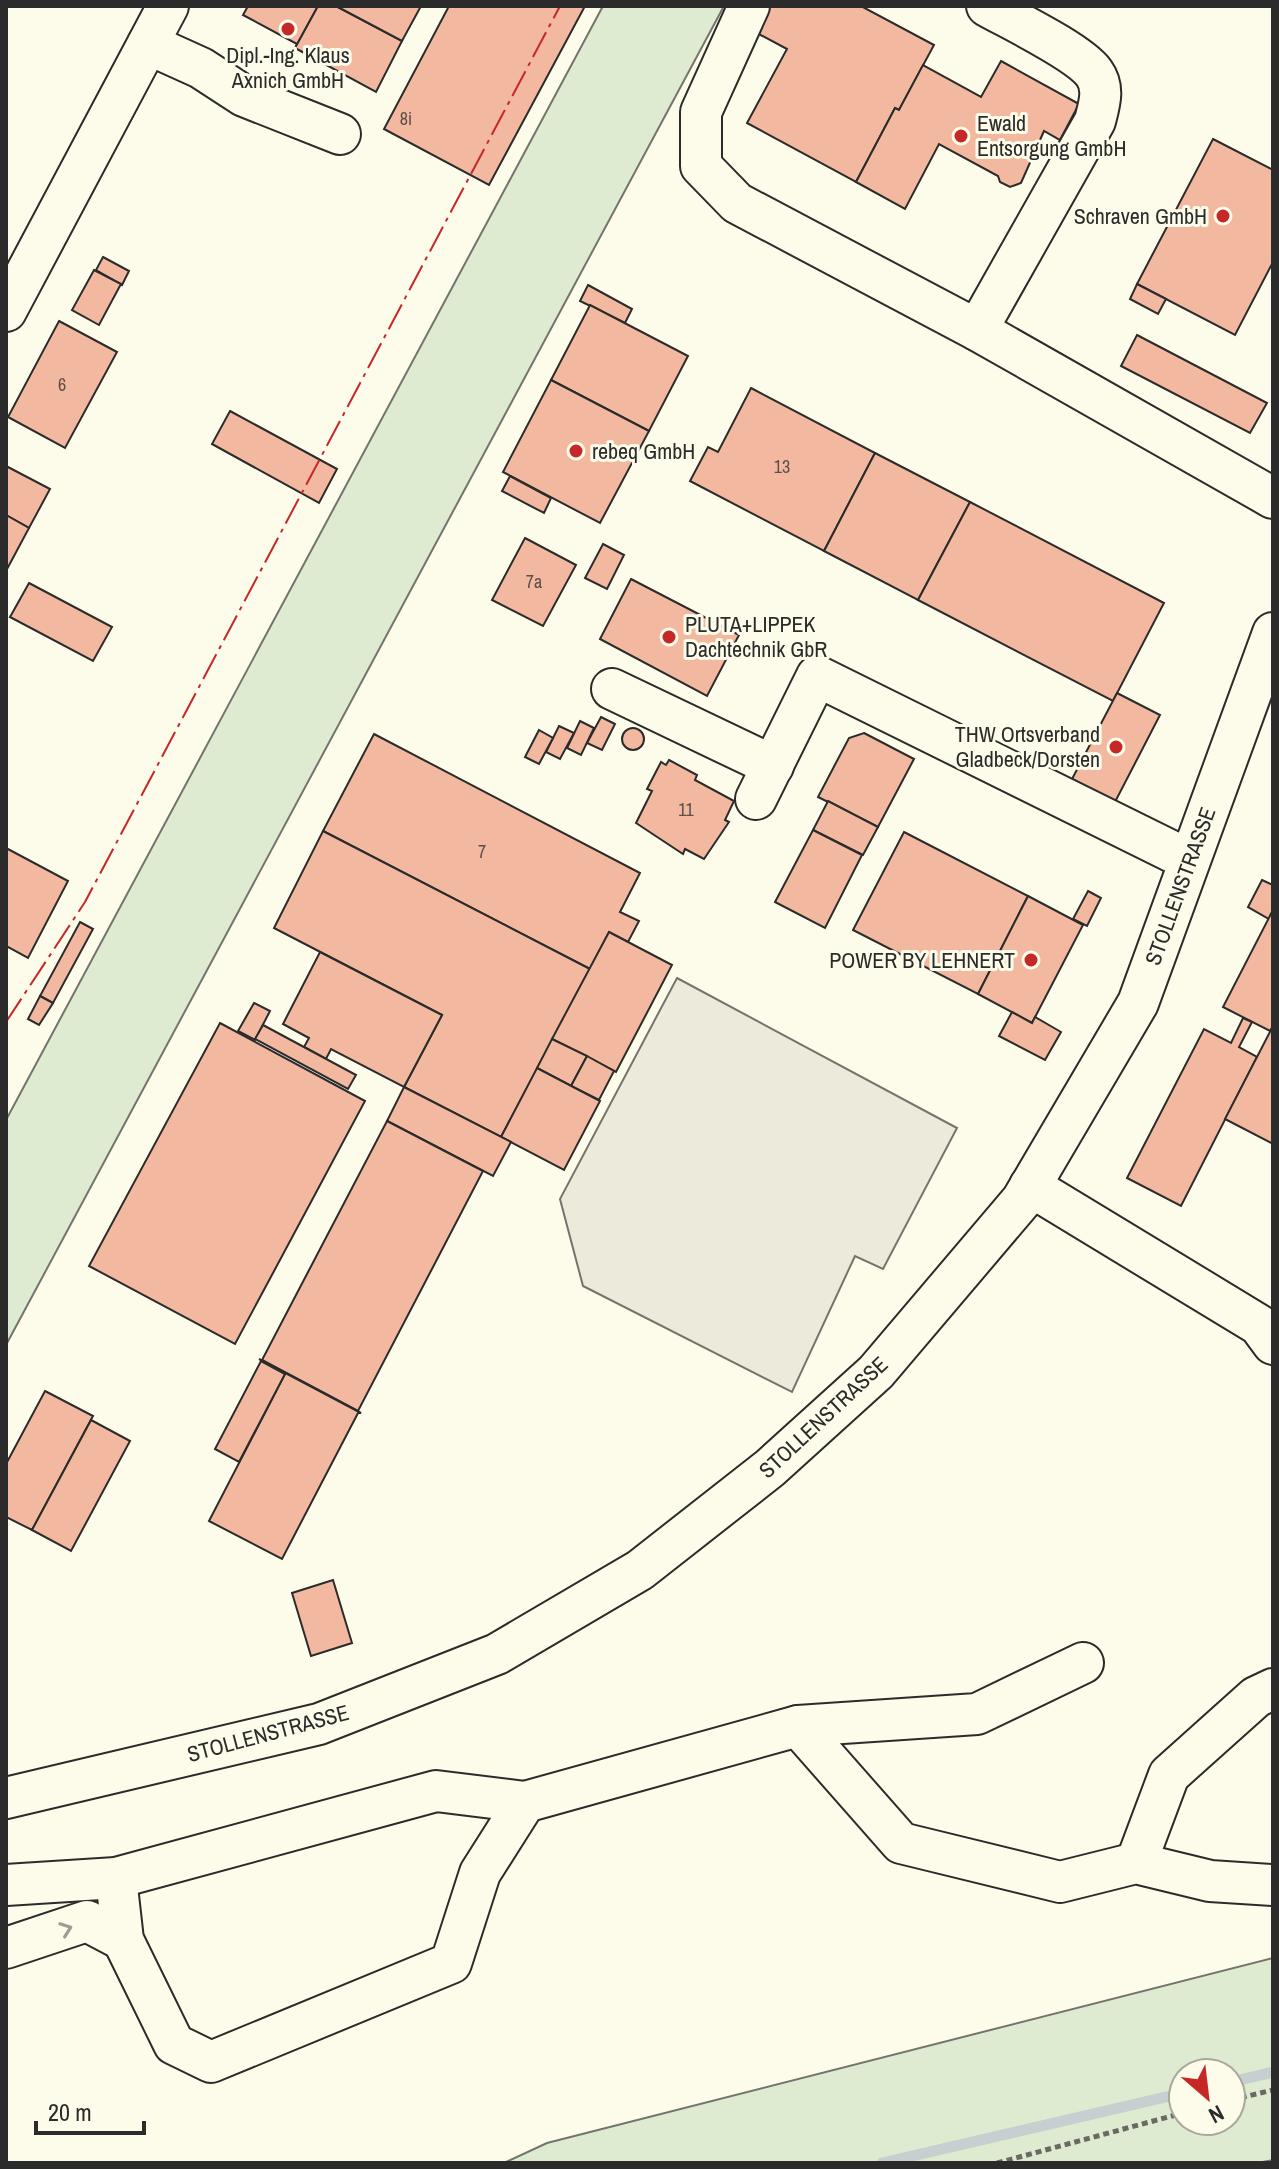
<svg xmlns="http://www.w3.org/2000/svg" width="1279" height="2169" font-family="'Archivo Narrow',sans-serif">
	<style>
		.green { fill: #deebd1; stroke: #74746e; stroke-width: 2; fill-rule: evenodd }
		.parking { fill: #eceadb; stroke: #74746e; stroke-width: 2 }
		.lines { fill: none; stroke-linecap: round; stroke-linejoin: round }
		.stream { stroke: #c7d0d0; stroke-width: 11 }
		.building { fill: #f2b8a0; stroke: #2b2b2b; stroke-width: 2 }
		.minor-casing { stroke: #2b2b2b; stroke-width: 44 }
		.path { stroke: #6a6964; stroke-width: 5; stroke-dasharray: 6 4; stroke-linecap: butt }
		.minor { stroke: #fdfbea; stroke-width: 40 }
		.power { stroke: #c62828; stroke-width: 2; stroke-dasharray: 28 6 4 6; stroke-linecap: butt }
		.oneway { stroke: #9e9d94 }
		.poi-dot { fill: #c62828; stroke: #fdfbea; stroke-width: 3 }
		.labels { text-anchor: middle; stroke-width: 6; stroke-linejoin: round; paint-order: stroke }
		.number-label { font-size: 18px; fill: #5d4e48 }
		.poi-label { font-size: 22px; fill: #2b2b2b; stroke: #fdfbea; text-anchor: start }
		.street-label { font-size: 22px; fill: #2b2b2b; stroke: #fdfbea }
	</style>
	<rect width="100%" height="100%" fill="#fdfbea"/>
	<!-- green -->
	<g class="green">
		<polygon points="603,6 724,6 6,1345 6,1120"/>
		<path d="M1273 1958V2160L1257 2163H504L547 2143ZM1183 2073H1231V2121H1183Z"/>
	</g>
	<!-- parking -->
	<polygon class="parking" points="677,978 957,1128 883,1269 855,1256 792,1392 583,1286 560,1199"/>
	<g class="lines">
		<!-- stream -->
		<g class="stream">
			<polyline points="1231,2082 1273,2072"/>
			<polyline points="882,2163 1183,2093"/>
		</g>
	</g>
	<!-- building -->
	<g class="building">
		<polygon points="248,6 318,6 295,48 297,44 243,15"/>
		<polygon points="318,6 336,6 402,41 376,92 295,48"/>
		<polygon points="336,6 421,6 402,41"/>
		<polygon points="449,6 585,6 489,185 384,129"/>
		<polygon points="769,6 861,6 934,45 899,110 895,108 856,182 747,123 787,49 755,32"/>
		<polygon points="1001,61 1079,104 1060,140 1044,131 1021,183 1010,187 1000,182 998,176 939,144 905,209 856,182 895,108 899,110 923,65 981,97"/>
		<polygon points="1213,139 1273,170 1273,262 1235,335 1137,284"/>
		<polygon points="103,257 129,271 122,285 96,270"/>
		<polygon points="94,270 121,284 99,325 72,310"/>
		<polygon points="1137,284 1166,299 1158,314 1130,299"/>
		<polygon points="588,285 632,309 625,323 580,301"/>
		<polygon points="590,305 688,356 649,431 551,380"/>
		<polygon points="59,321 117,352 65,448 8,417"/>
		<polygon points="1137,335 1267,403 1250,433 1121,366"/>
		<polygon points="551,380 649,431 600,523 503,472"/>
		<polygon points="751,388 875,453 824,551 690,481 708,447 718,452"/>
		<polygon points="230,411 337,469 319,503 212,444"/>
		<polygon points="875,453 970,502 918,600 824,551"/>
		<polygon points="6,466 50,489 29,528 6,515"/>
		<polygon points="510,476 551,498 544,513 502,491"/>
		<polygon points="970,502 1164,603 1113,701 918,600"/>
		<polygon points="6,515 29,528 6,571"/>
		<polygon points="525,538 576,565 543,626 492,600"/>
		<polygon points="603,544 624,555 607,589 585,578"/>
		<polygon points="631,579 739,635 707,696 600,639"/>
		<polygon points="29,583 112,627 93,661 10,617"/>
		<polygon points="1117,693 1160,715 1115,802 1072,779"/>
		<polygon points="601,717 615,724 602,750 587,743"/>
		<polygon points="580,721 594,728 581,755 567,748"/>
		<polygon points="559,726 574,733 560,759 546,752"/>
		<circle cx="633" cy="739" r="11"/>
		<polygon points="539,730 553,738 539,764 525,757"/>
		<polygon points="864,733 914,759 878,827 818,797 849,738"/>
		<polygon points="374,734 640,873 620,912 639,921 628,942 609,932 590,969 323,831"/>
		<polygon points="669,760 697,775 695,780 734,801 725,820 729,822 704,859 685,849 683,854 636,823 652,791 647,789 661,762 666,765"/>
		<polygon points="828,801 878,827 863,855 813,830"/>
		<polygon points="813,830 862,855 825,928 775,902"/>
		<polygon points="323,831 590,969 501,1137 404,1087 442,1015 274,928"/>
		<polygon points="904,832 1028,896 978,994 853,930"/>
		<polygon points="6,848 68,881 28,958 6,946"/>
		<polygon points="1262,880 1273,885 1273,910 1269,919 1248,907"/>
		<polygon points="1088,891 1101,898 1087,926 1073,919"/>
		<polygon points="1028,896 1083,925 1032,1023 978,994"/>
		<polygon points="1273,910 1273,1026 1270,1031 1223,1007"/>
		<polygon points="80,922 93,929 53,1003 40,996"/>
		<polygon points="609,932 672,965 616,1072 552,1039"/>
		<polygon points="320,952 442,1015 404,1087 331,1049 326,1059 304,1047 309,1038 283,1024"/>
		<polygon points="40,996 53,1003 39,1025 28,1019"/>
		<polygon points="254,1003 270,1011 255,1040 238,1031"/>
		<polygon points="1012,1012 1032,1023 1035,1017 1061,1032 1045,1060 999,1036"/>
		<polygon points="1243,1018 1252,1022 1239,1047 1257,1057 1181,1206 1127,1178 1204,1029 1231,1043"/>
		<polygon points="220,1023 365,1101 235,1344 89,1266"/>
		<polygon points="263,1025 356,1075 348,1089 255,1039"/>
		<polygon points="1273,1026 1273,1144 1225,1119"/>
		<polygon points="552,1039 587,1056 571,1086 537,1068"/>
		<polygon points="587,1056 614,1071 599,1100 571,1086"/>
		<polygon points="537,1068 600,1101 564,1170 501,1137"/>
		<polygon points="404,1087 511,1142 493,1176 387,1121"/>
		<polygon points="387,1121 483,1171 358,1411 262,1360"/>
		<polygon points="259,1359 361,1413 358,1413 282,1559 209,1521 285,1374"/>
		<polygon points="261,1361 285,1374 239,1462 215,1449"/>
		<polygon points="45,1391 93,1416 32,1530 6,1517 6,1464"/>
		<polygon points="91,1420 130,1441 71,1551 32,1530"/>
		<polygon points="333,1580 352,1643 311,1656 292,1593"/>
	</g>
	<g class="lines">
		<!-- minor casing -->
		<g class="minor-casing">
			<g id="minor">
				<polyline points="749,6 701,112 701,166 737,203 977,330 1273,498"/>
				<polyline points="148,44 201,68 244,96 340,134"/>
				<polyline points="6,311 168,6"/>
				<path d="M977 330 1095 121C1099 105 1105 88 1094 73 1079 52 1012 20 987 6"/>
				<polyline points="612,689 773,766"/>
				<polyline points="756,799 817,676 1189,860"/>
				<polyline points="1030,1186 1259,1325 1273,1344"/>
				<polyline points="798,1726 977,1714 1083,1663"/>
				<polyline points="6,1798 319,1724 497,1654 640,1570 770,1468 876,1372 1022,1200 1138,1003 1273,633"/>
				<polyline points="1136,1863 1169,1775 1256,1697 1273,1689"/>
				<polyline points="116,1878 123,1940 174,2044 211,2062 451,1963 480,1873 525,1802 798,1726 901,1843 1060,1882 1136,1863 1210,1881 1273,1885"/>
				<polyline points="6,1885 116,1878 436,1791 525,1802"/>
				<polyline points="6,1948 87,1921 123,1940"/>
			</g>
		</g>
		<!-- path -->
		<g class="path">
			<polyline points="1231,2100 1273,2090"/>
			<polyline points="997,2163 1183,2113"/>
		</g>
		<!-- minor -->
		<use href="#minor" class="minor"/>
		<!-- power -->
		<polyline class="power" points="6,1022 85,902 560,6"/>
	</g>
	<!-- one-way arrows -->
	<defs><path id="oneway-chevron" d="M-2-3.5L2.5 0L-2 3.5" fill="none" stroke-width="1.6" stroke-linecap="round" stroke-linejoin="round" transform="scale(2)"/></defs>
	<use class="oneway" href="#oneway-chevron" transform="translate(66 1929) rotate(-20)"/>
	<!-- markers -->
	<g class="poi-dot">
		<circle cx="288" cy="29" r="8"/>
		<circle cx="961" cy="136" r="8"/>
		<circle cx="1223" cy="216" r="8"/>
		<circle cx="576" cy="451" r="8"/>
		<circle cx="669" cy="637" r="8"/>
		<circle cx="1116" cy="747" r="8"/>
		<circle cx="1031" cy="960" r="8"/>
	</g>
	<g class="labels">
		<!-- number labels -->
		<g class="number-label">
			<text x="406" y="125">8i</text>
			<text x="62" y="391">6</text>
			<text x="782" y="473">13</text>
			<text x="534" y="588">7a</text>
			<text x="686" y="816">11</text>
			<text x="482" y="858">7</text>
		</g>
		<!-- poi labels -->
		<g class="poi-label">
			<text x="288" y="63" text-anchor="middle">Dipl.-Ing. Klaus<tspan x="288" dy="25">Axnich GmbH</tspan></text>
			<text x="977" y="131">Ewald<tspan x="977" dy="25">Entsorgung GmbH</tspan></text>
			<text x="1207" y="224" text-anchor="end">Schraven GmbH</text>
			<text x="592" y="459">rebeq GmbH</text>
			<text x="685" y="632">PLUTA+LIPPEK<tspan x="685" dy="25">Dachtechnik GbR</tspan></text>
			<text x="1100" y="742" text-anchor="end">THW Ortsverband<tspan x="1100" dy="25">Gladbeck/Dorsten</tspan></text>
			<text x="1015" y="968" text-anchor="end">POWER BY LEHNERT</text>
		</g>
		<!-- street labels -->
		<g class="street-label">
			<text transform="translate(1180 886) rotate(-70)" y="8">STOLLENSTRASSE</text>
			<text transform="translate(823 1417) rotate(-43)" y="8">STOLLENSTRASSE</text>
			<text transform="translate(268 1733) rotate(-15)" y="8">STOLLENSTRASSE</text>
		</g>
	</g>
	<!-- border -->
	<rect width="1279" height="2169" fill="none" stroke="#2b2b2b" stroke-width="16"/>
	<!-- north arrow -->
	<g transform="translate(1207 2097) rotate(152)"><circle r="38" fill="#fdfbea" stroke="#a9a89e" stroke-width="2"/>
	<path d="M0-6L14 30L0 20L-14 30Z" fill="#c62828"/>
	<text y="-12" font-size="22" font-weight="bold" text-anchor="middle" fill="#2b2b2b">N</text>
	</g>
	<!-- scale -->
	<path d="M36 2121v12h108v-12" fill="none" stroke="#2b2b2b" stroke-width="4"/>
	<text x="48" y="2121" font-size="24" fill="#2b2b2b" stroke="#fdfbea" stroke-width="6" paint-order="stroke">20 m</text>
</svg>
